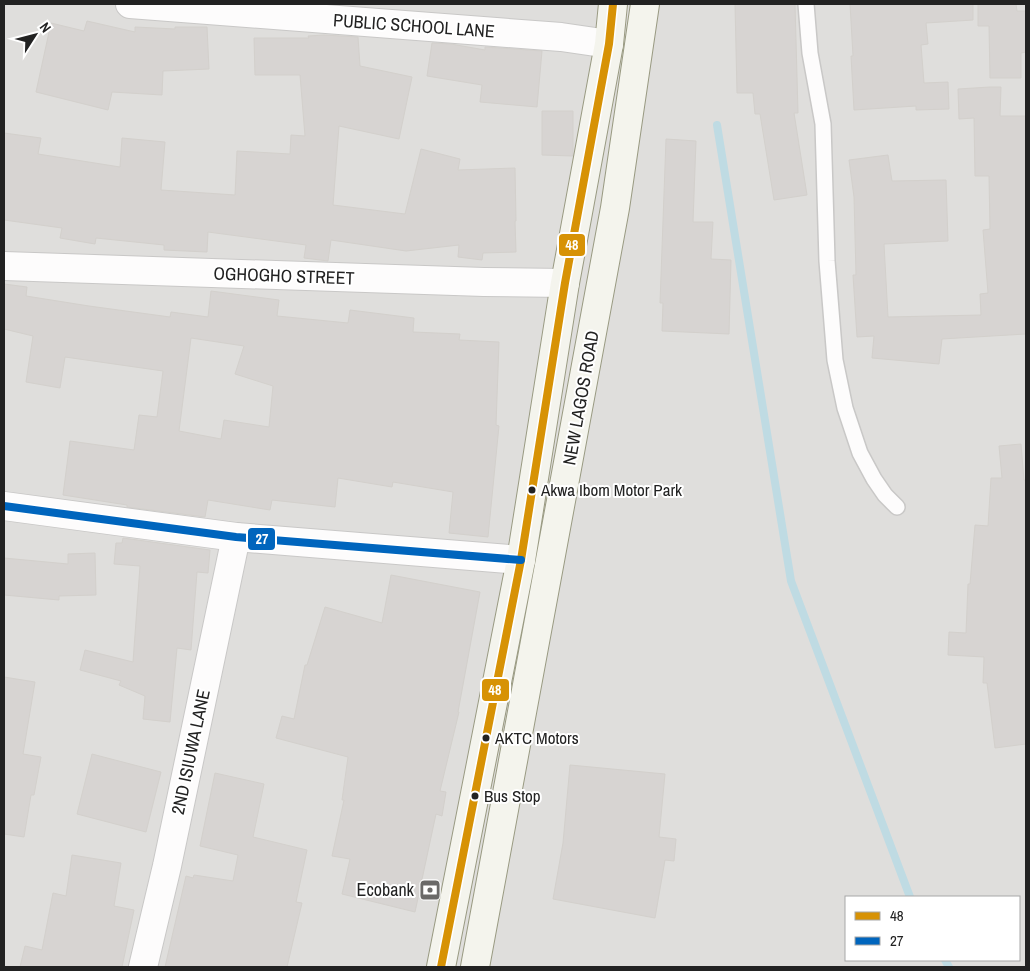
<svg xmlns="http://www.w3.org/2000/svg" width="1030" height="971" font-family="'Archivo Narrow',sans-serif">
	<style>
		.residential { fill: #dfdedc; fill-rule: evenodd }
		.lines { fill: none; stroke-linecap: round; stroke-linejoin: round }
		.stream { stroke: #bfdbe3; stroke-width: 8 }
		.building { fill: #d7d4d2; stroke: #d3d0cc; fill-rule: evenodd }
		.service-casing { stroke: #c9c8c7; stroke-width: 18 }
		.minor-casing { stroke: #c9c8c7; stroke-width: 30 }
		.secondary-casing { stroke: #999a82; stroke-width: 30 }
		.service { stroke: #fdfcfc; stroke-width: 15 }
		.minor { stroke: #fdfcfc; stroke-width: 28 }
		.secondary { stroke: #f4f4ed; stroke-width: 28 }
		.bus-1-casing { stroke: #fff; stroke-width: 11 }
		.bus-2-casing { stroke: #fff; stroke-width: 11 }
		.bus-1 { stroke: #d79205; stroke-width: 8 }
		.bus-2 { stroke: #0065bd; stroke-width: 8 }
		.bus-dot { fill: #222; stroke: #fff; stroke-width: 2 }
		.labels { text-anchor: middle; stroke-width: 4; stroke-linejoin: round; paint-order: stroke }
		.bus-label { font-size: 17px; fill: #222; stroke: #fff; text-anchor: start }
		.street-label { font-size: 18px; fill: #222; stroke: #fff }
		.poi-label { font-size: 18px; fill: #222; stroke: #fff; text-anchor: end }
		.line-badge { stroke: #fff; stroke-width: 2 }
		.badge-label { font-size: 14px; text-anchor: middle; font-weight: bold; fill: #fff }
	</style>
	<rect width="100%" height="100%" fill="#f0eeeb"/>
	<!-- residential -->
	<path class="residential" d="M4 4H1026V967H4ZM846 897H1019V960H846Z"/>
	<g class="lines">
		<!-- stream -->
		<g class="stream">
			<polyline points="717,125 791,581 910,897"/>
			<polyline points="945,960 949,967"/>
		</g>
	</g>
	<!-- building -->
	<g class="building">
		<polygon points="735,4 795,4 798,113 794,113 807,195 774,200 760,114 755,114 753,93 737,93"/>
		<polygon points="850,4 973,4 973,20 926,23 928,44 921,45 924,83 948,82 949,109 916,110 916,106 854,110 851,56 853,56"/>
		<polygon points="978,4 1016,4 1017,11 1026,11 1026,52 1021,53 1021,78 990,78 989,26 978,26"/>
		<polygon points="87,21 135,32 135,27 175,29 175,27 207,27 209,69 163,71 162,95 112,92 108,110 36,92 51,23 84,31"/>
		<polygon points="324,35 358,37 360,66 412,77 399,139 339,126 333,205 405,214 421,149 460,159 458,170 515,168 516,221 515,221 516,252 483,253 482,260 458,257 459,245 406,251 331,240 328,261 304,258 306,245 208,232 207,252 164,250 164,245 96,238 95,244 60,238 62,228 4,220 4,133 41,138 38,154 120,167 122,138 165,142 161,190 235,195 237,151 290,154 291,135 305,136 300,75 255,75 254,38 309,38 308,36"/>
		<polygon points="432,43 451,44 485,50 485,47 542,51 537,107 480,102 482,85 427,76"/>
		<polygon points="990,87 1001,87 1000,116 1026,116 1026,334 942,339 939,364 872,358 874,336 857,337 853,275 856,275 854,197 849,160 888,155 892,181 946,180 948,241 884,244 888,317 981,315 980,294 988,293 983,230 990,229 989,176 975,176 974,118 959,119 958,89"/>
		<polygon points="542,111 573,111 573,156 542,155"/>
		<polygon points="666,139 696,141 693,222 713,222 711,259 731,260 729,334 662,331 663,303 660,303"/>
		<path d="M4 284 27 287 26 296 89 306 170 317 171 312 208 317 211 291 279 300 277 316 348 323 350 310 414 318 413 332 460 334 459 340 499 342 496 425 499 426 488 537 449 533 453 492 393 482 392 487 338 478 335 507 272 500 270 510 208 500 205 517 127 507V505L63 495 70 441 134 450 139 415 157 417 163 371 65 357 60 388 26 382 33 336 4 329ZM191 338 244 346 235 374 273 386 269 427 224 420 221 439 179 431Z"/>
		<polygon points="1021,444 1024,480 1026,480 1026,744 995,748 987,683 983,683 984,657 948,655 949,632 966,633 968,584 970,584 975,525 988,526 991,478 1002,478 999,446"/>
		<polygon points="123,538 210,550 208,573 197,572 191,650 177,648 170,722 143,719 145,696 119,685 121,681 80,670 85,650 133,662 140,566 114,564 116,543 122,543"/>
		<polygon points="95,553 96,595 59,596 59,600 4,595 4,558 68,564 68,554"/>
		<polygon points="391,575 480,592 458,712 459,712 440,791 446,792 442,816 436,814 415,912 342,894 350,859 332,856 344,800 342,800 348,757 276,738 282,716 294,719 305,665 307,665 325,607 382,623"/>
		<polygon points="4,677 35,682 23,754 41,757 34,795 31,795 24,837 4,834"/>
		<polygon points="92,754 161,772 146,832 77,814"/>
		<polygon points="570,765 665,774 659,837 676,839 674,861 665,860 655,918 553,899 563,843"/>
		<polygon points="215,773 264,784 253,837 307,850 296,902 302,903 287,967 165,967 186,876 193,878 194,875 233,881 238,855 200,846"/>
		<polygon points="72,855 121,863 114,906 134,910 122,967 20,967 25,946 42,950 53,893 66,896"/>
	</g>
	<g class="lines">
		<!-- service casing -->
		<g class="service-casing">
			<polyline id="service" points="806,4 810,53 823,124 827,261 835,360 845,408 860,453 874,479 885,495 897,507"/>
		</g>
		<!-- minor casing -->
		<g class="minor-casing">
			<g id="minor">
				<polyline points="130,4 561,37 609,44"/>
				<polyline points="4,266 484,282 565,283"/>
				<polyline points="4,506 236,537 521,560"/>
				<polyline points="143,967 167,866 236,537"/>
			</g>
		</g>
		<!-- secondary casing -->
		<g class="secondary-casing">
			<g id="secondary">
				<polyline points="441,967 521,560 565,283 609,44 613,4"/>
				<polyline points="475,967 615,208 645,4"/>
			</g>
		</g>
		<!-- service -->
		<use href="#service" class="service"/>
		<!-- minor -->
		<use href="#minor" class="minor"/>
		<!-- secondary -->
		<use href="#secondary" class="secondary"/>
		<!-- bus-1 casing -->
		<g class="bus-1-casing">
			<polyline id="bus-1" points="441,967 521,560 565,283 609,44 613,4"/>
		</g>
		<!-- bus-2 casing -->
		<g class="bus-2-casing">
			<polyline id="bus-2" points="4,506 236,537 521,560"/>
		</g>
		<!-- bus-1 -->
		<use href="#bus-1" class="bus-1"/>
		<!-- bus-2 -->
		<use href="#bus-2" class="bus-2"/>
	</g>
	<!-- icons -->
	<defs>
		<g id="bank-square" transform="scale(1.125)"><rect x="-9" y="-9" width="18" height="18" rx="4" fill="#6a6968" stroke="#fff"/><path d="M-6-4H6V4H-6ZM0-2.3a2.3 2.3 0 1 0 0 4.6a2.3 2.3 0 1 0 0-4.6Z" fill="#fff"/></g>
	</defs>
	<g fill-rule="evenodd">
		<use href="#bank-square" x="430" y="890"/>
	</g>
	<!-- markers -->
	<g class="bus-dot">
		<circle cx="532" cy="490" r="4.5"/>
		<circle cx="486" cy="738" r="4.5"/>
		<circle cx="475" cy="796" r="4.5"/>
	</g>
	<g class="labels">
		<!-- bus labels -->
		<g class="bus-label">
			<text x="541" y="496">Akwa Ibom Motor Park</text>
			<text x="495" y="744">AKTC Motors</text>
			<text x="484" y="802">Bus Stop</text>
		</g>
		<!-- street labels -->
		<g class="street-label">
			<text transform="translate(414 26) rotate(4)" y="6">PUBLIC SCHOOL LANE</text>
			<text transform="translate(284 276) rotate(2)" y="6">OGHOGHO STREET</text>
			<text transform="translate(581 398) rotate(-80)" y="6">NEW LAGOS ROAD</text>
			<text transform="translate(191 752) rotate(-78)" y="6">2ND ISIUWA LANE</text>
		</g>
		<!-- poi labels -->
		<g class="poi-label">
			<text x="414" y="896">Ecobank</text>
		</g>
	</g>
	<g class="line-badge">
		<rect x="558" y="233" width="28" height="24" rx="5" fill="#d79205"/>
		<rect x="247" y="527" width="29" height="24" rx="5" fill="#0065bd"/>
		<rect x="481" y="678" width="29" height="24" rx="5" fill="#d79205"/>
	</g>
	<g class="badge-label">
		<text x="572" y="250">48</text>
		<text x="262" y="544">27</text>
		<text x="495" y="695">48</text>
	</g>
	<!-- border -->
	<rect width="1030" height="971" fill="none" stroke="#222222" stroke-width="10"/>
	<!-- legend -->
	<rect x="845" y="896" width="175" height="65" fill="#ffffff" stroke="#a7a7a7"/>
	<rect x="855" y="912" width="25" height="8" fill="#d79205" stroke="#a7a7a7"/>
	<text x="890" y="921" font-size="15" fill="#222222">48</text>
	<rect x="855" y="937" width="25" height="8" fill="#0065bd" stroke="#a7a7a7"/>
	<text x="890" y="946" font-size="15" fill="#222222">27</text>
	<!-- north arrow -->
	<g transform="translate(35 35) rotate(54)" stroke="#ffffff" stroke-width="4" paint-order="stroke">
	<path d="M0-4L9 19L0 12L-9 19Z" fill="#222222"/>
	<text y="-8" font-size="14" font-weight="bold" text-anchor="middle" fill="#222222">N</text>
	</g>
</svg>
